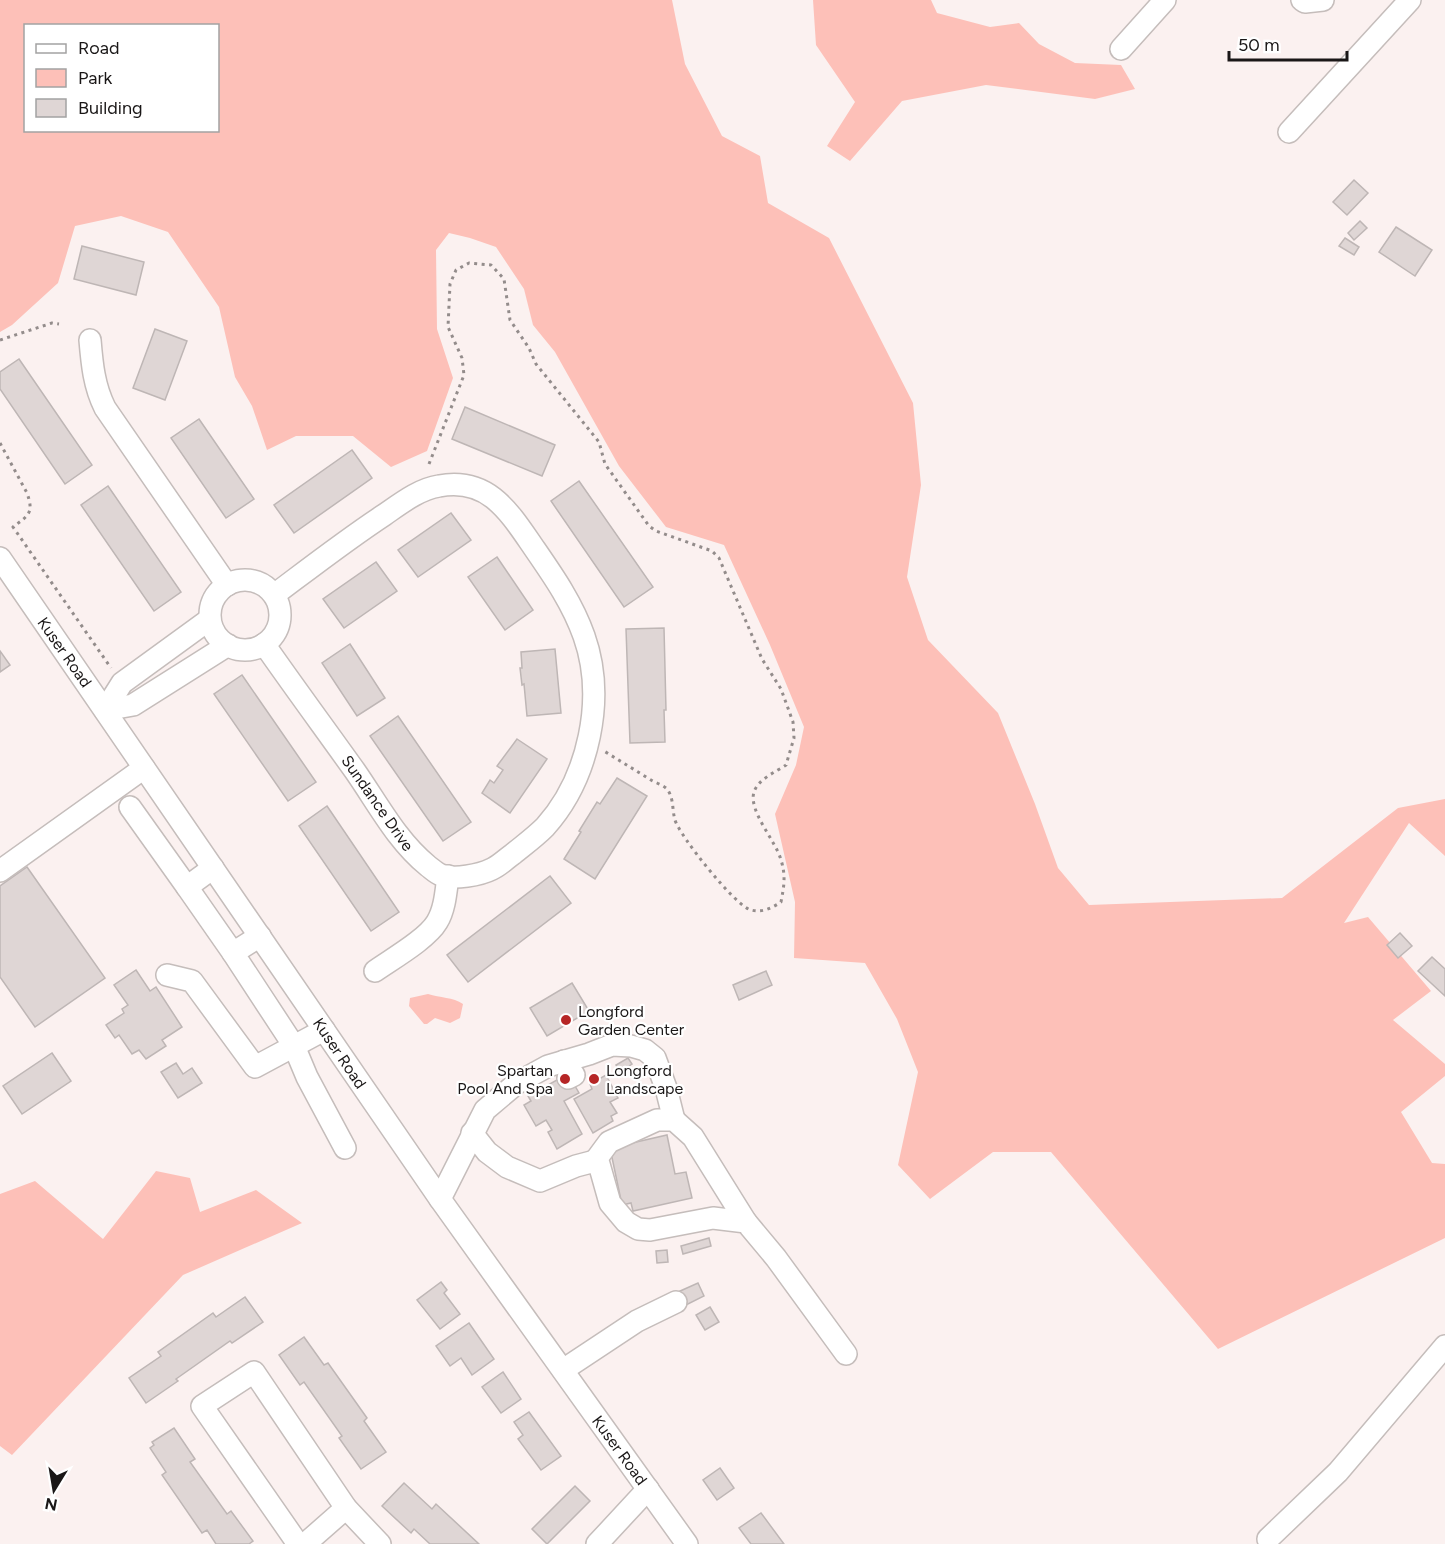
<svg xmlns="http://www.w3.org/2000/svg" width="1445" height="1544" font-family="Figtree,sans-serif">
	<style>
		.green { fill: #fdc0b8; fill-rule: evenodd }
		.building { fill: #dfd6d5; stroke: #beb6b5; stroke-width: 1.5 }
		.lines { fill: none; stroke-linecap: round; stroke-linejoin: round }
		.minor-casing { stroke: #c5bdbb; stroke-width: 24 }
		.path { stroke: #938c8b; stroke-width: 3; stroke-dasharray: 3 4.5; stroke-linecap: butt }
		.minor { stroke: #fff; stroke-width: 21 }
		.poi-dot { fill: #b62626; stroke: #fff; stroke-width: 2 }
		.labels { text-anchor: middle; stroke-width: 4.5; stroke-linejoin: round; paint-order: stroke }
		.street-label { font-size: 16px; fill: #1a1717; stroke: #fff }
		.poi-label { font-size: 16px; fill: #1a1717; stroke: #fff; text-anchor: start }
	</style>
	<rect width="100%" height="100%" fill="#fbf1f0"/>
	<!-- green -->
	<g class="green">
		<path d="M0 0H672L685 64 722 136 760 156 768 203 829 238 913 403 921 485 907 577 928 640 998 713 1035 804 1058 868 1089 905 1282 898 1398 808 1445 799V856L1409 823 1344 923 1368 917 1431 991 1393 1020 1445 1064V1076L1401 1112 1432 1163 1445 1164V1238L1218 1349 1051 1152H993L930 1199 898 1165 918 1072 897 1019 865 963 794 958 795 902 775 814 796 765 804 727 770 645 724 545 666 527 619 466 555 352 533 325 524 289 496 247 470 238 449 233 436 250 437 329 453 378 427 451 391 467 353 436H296L267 450 252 406 235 377 219 307 168 232 121 216 75 226 58 283 12 325 0 332ZM26 26H218V130H26Z"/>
		<polygon points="813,0 931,0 937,13 990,27 1019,23 1039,44 1075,63 1121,65 1135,89 1095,99 986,85 902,101 850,161 827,146 855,102 816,45"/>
		<path d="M428 994C440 998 453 997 463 1004L460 1018 450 1023 435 1018 427 1024H424L409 1006 410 998Z"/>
		<polygon points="156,1171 190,1178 200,1212 256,1190 302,1223 183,1275 12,1455 0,1446 0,1194 35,1181 103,1239"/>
	</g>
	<!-- building -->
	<g class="building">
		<polygon points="1354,180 1368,193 1347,215 1333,202"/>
		<polygon points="1360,221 1367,228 1354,240 1348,233"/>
		<polygon points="1396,227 1432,250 1415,276 1379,252"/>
		<polygon points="1345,238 1359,247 1354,255 1339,246"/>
		<polygon points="82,246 144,262 136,295 74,279"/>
		<polygon points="155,329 187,341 165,400 133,388"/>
		<polygon points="19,359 92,465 65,484 0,389 0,372"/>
		<polygon points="465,407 555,445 542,476 452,439"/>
		<polygon points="199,419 254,499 226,518 171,438"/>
		<polygon points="352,450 372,478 294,533 274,505"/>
		<polygon points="579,481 653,587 624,607 551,501"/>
		<polygon points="108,486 181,592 154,611 81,505"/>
		<polygon points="451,513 471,540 418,577 398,550"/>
		<polygon points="497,557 533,610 505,630 468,577"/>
		<polygon points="376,562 397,591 344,628 323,599"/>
		<polygon points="664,628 666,710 664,710 665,742 630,743 626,629"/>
		<polygon points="350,644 385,698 357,716 322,663"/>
		<polygon points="555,649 561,713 527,716 524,684 522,685 520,668 522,668 521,652"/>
		<polygon points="0,651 10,665 0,672"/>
		<polygon points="242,675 316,782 288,801 214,694"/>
		<polygon points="398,716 471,822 443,841 370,736"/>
		<polygon points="517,739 547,759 510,813 482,793 490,780 494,783 503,770 497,766"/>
		<polygon points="617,778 647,796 595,879 564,859 581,832 579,831 597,802 600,804"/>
		<polygon points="327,806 399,912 371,931 299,826"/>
		<polygon points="27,867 105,978 35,1027 0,977 0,886"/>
		<polygon points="550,876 571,903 468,982 447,955"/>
		<polygon points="1400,933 1412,946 1398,958 1387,945"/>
		<polygon points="1432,957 1445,969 1445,996 1418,971"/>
		<polygon points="136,970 150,991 156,987 182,1027 162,1040 166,1046 146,1059 139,1050 132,1054 119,1035 115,1038 106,1025 124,1013 122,1009 128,1005 114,985"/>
		<polygon points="766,971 772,985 739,1000 733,985"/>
		<polygon points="572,983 589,1011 547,1036 530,1008"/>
		<polygon points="52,1053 71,1081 22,1114 3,1086"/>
		<polygon points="628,1058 632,1064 620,1072 616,1065"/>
		<polygon points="176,1063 183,1074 192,1068 202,1083 178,1098 161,1072"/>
		<polygon points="606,1075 618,1098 610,1102 617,1113 611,1116 613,1121 593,1133 574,1099 592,1089 590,1084"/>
		<polygon points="564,1076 571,1079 579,1093 564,1101 582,1134 557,1149 548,1132 552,1130 546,1120 536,1126 524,1105 531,1101 528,1096"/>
		<polygon points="667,1135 675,1174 686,1172 692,1198 633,1211 631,1203 622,1205 610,1148"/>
		<polygon points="709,1238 711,1246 683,1254 681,1246"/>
		<polygon points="667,1250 668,1262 657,1263 656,1251"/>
		<polygon points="441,1282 447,1290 444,1293 460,1314 440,1329 417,1300"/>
		<polygon points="698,1283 704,1296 684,1306 678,1292"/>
		<polygon points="245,1297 263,1322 232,1343 230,1341 176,1379 178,1381 146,1403 129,1378 161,1356 158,1352 213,1313 216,1317"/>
		<polygon points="710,1307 719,1322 705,1330 696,1315"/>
		<polygon points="469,1323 494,1359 472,1375 461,1358 450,1366 436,1346"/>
		<polygon points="304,1337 324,1365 328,1363 367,1418 364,1421 386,1452 361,1469 339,1438 342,1436 304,1382 300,1385 279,1355"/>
		<polygon points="503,1372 521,1399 501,1413 482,1387"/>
		<polygon points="529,1412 561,1456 541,1470 518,1439 523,1435 514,1422"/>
		<polygon points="174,1428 195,1459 190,1462 227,1514 231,1511 253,1541 249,1544 216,1544 207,1530 202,1533 162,1475 166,1472 150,1448 154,1445 152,1442"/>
		<polygon points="720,1468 734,1488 717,1500 703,1480"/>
		<polygon points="404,1483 432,1509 436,1504 479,1544 430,1544 414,1529 411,1533 382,1506"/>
		<polygon points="575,1486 590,1501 547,1544 532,1529"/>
		<polygon points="761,1513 784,1544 751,1544 739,1528"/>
	</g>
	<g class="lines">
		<!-- minor casing -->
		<g class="minor-casing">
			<g id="minor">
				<polyline points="1302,0 1305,2 1323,0"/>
				<polyline points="1121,49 1165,0"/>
				<polyline points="1289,132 1410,0"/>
				<path d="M90 340C92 364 94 386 105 408L227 585"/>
				<polyline points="0,558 440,1199 687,1544"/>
				<circle cx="245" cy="615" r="35"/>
				<path d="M264 644C294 687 325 729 355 771 378 804 397 841 428 866 432 869 436 873 441 875 454 880 480 875 492 869 499 866 506 859 513 854 524 845 535 837 545 827 589 778 606 698 584 636 572 602 552 574 532 545 508 510 487 477 439 486 419 489 400 504 384 515 346 540 310 568 274 595"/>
				<polyline points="105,710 122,683 210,619"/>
				<polyline points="105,710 133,705 228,645"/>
				<polyline points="130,807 187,887"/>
				<polyline points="213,868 187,887 233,953"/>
				<polyline points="0,871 144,768"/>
				<polyline points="260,936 233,953 294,1046 307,1077 345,1148"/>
				<path d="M375 971C392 959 427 939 437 922 445 909 446 891 448 876"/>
				<polyline points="167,975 192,981 255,1067 324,1030"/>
				<polyline points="564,1061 574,1075 568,1078"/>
				<polyline points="472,1133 487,1152 507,1167 540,1181 576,1166 595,1161 599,1164 610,1203 626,1222 638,1229 650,1230 713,1218 746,1222 776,1258 846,1354"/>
				<polyline points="595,1161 609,1142 657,1120 674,1120 693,1137 746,1222"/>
				<polyline points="440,1199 485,1110 517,1083 548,1066 589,1054 612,1045 631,1046 645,1050 655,1058 666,1088 674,1120"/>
				<polyline points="563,1370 637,1321 676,1302"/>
				<polyline points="1268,1539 1338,1472 1445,1346"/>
				<polyline points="298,1544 202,1406 254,1372 346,1508 380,1544"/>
				<polyline points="305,1544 346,1508"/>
				<polyline points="597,1544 648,1489"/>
			</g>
		</g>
		<!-- path -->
		<g class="path">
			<polyline points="0,340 52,323 59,324"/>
			<path d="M0 443 27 493C34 513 29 515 13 527L111 668"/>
			<path d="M429 464 464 375 462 358 448 327 450 284 456 270 469 263 491 265 504 279 510 320 529 348 536 364 599 442 605 464 649 526 656 531 712 551 719 558 762 659 781 689 793 722 794 738 786 765C776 772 758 779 754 792 748 811 776 841 781 860 786 876 784 886 781 902 772 908 762 913 751 910 736 907 679 835 675 820 672 810 674 798 667 789 663 785 656 783 651 780 635 770 620 761 604 751"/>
		</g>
		<!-- minor -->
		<use href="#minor" class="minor"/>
	</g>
	<!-- markers -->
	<g class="poi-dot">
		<circle cx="566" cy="1020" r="6"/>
		<circle cx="565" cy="1079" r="6"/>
		<circle cx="594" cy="1079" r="6"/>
	</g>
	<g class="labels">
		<!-- street labels -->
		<g class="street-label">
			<text transform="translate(65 652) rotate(55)" y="6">Kuser Road</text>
			<text transform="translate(378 803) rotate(55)" y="6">Sundance Drive</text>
			<text transform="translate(340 1053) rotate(56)" y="6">Kuser Road</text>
			<text transform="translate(620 1450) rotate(54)" y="6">Kuser Road</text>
		</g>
		<!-- poi labels -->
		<g class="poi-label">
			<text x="578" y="1017">Longford<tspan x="578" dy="18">Garden Center</tspan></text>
			<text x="553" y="1076" text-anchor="end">Spartan<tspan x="553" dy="18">Pool And Spa</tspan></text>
			<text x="606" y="1076">Longford<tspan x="606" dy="18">Landscape</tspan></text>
		</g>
	</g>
	<!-- legend -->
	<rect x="24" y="24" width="195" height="108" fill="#ffffff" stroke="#a3a2a2" stroke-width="1.5"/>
	<rect x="36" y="44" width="30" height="9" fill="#ffffff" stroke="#a3a2a2" stroke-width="1.5"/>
	<text x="78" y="54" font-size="18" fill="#1a1717">Road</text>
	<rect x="36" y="69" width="30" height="18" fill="#fdc0b8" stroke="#a3a2a2" stroke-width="1.5"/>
	<text x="78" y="84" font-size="18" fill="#1a1717">Park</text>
	<rect x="36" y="99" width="30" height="18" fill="#dfd6d5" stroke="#a3a2a2" stroke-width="1.5"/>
	<text x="78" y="114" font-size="18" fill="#1a1717">Building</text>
	<!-- north arrow -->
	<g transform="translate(54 1490) rotate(191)" stroke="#ffffff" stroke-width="4.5" paint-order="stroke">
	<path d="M0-4.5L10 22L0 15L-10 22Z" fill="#1a1717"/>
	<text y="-9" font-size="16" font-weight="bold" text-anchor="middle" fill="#1a1717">N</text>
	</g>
	<!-- scale -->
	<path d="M1229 51v9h118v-9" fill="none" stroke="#1a1717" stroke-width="3"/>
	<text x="1238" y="51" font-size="18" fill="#1a1717" stroke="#ffffff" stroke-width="4.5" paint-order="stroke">50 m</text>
</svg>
